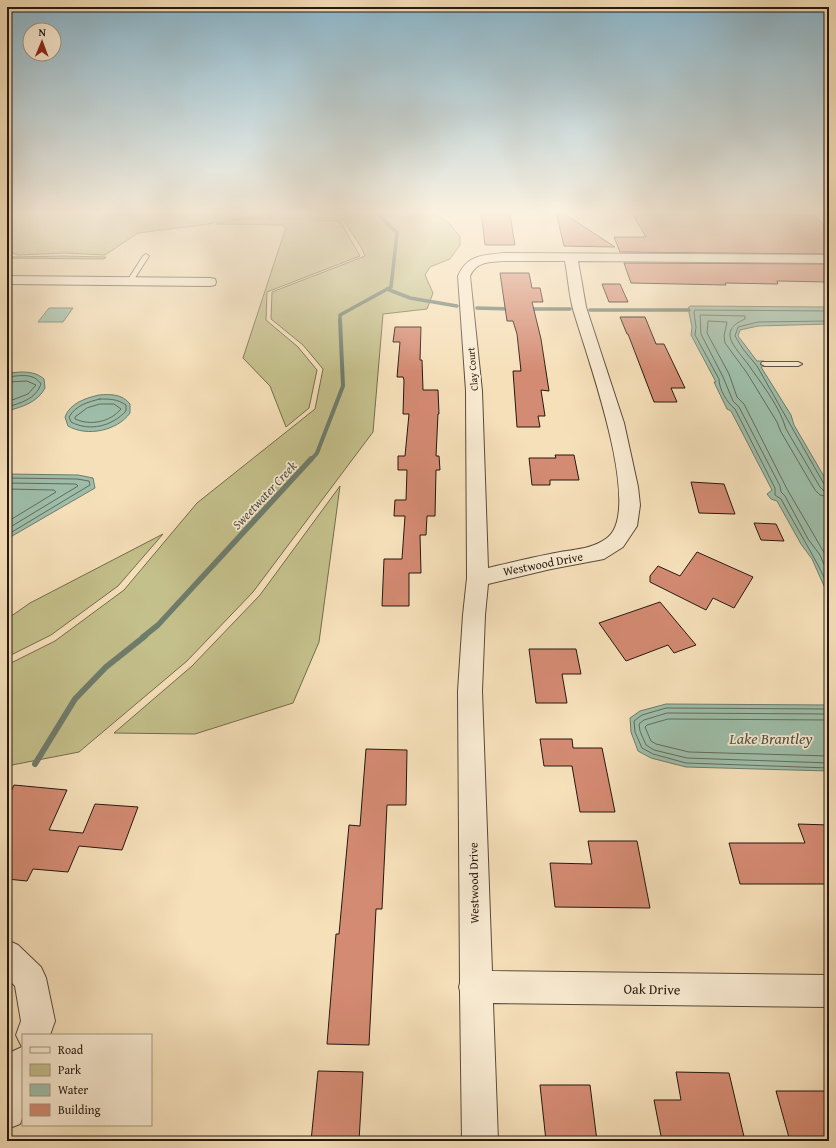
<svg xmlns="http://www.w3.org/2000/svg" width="836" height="1148" font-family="'Gentium Book Plus',serif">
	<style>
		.green { fill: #c4c08b; stroke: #746c4e }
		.water { fill: #9ebeaa; stroke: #6e7c6c }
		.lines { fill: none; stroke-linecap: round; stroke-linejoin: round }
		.shore { stroke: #626b5d; stroke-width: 1 }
		.stream-far3 { stroke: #6e7c6c; stroke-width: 3.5 }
		.stream-far2 { stroke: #6e7c6c; stroke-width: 4 }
		.stream-far1 { stroke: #6e7c6c; stroke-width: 5.5 }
		.stream { stroke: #6e7c6c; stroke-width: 6 }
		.building { fill: #d48b73; stroke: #251810 }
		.service-casing { stroke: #594a3a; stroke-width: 2 }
		.minor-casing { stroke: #594a3a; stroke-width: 2 }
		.service { fill: #f9ebd2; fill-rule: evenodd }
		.minor { fill: #f9ebd2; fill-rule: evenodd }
		.labels { text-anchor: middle; stroke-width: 3.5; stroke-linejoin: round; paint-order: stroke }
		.far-street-label { font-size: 10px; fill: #251810; stroke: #f9ebd2 }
		.street-label { font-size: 12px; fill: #251810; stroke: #f9ebd2 }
		.water-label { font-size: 13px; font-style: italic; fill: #4f5246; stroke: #f9ebd2 }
		.near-street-label { font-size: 14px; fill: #251810; stroke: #f9ebd2 }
		.near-water-label { font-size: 16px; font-style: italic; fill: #4f5246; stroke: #f9ebd2 }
	</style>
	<rect width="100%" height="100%" fill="#f6e0ba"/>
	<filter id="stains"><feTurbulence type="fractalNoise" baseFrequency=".005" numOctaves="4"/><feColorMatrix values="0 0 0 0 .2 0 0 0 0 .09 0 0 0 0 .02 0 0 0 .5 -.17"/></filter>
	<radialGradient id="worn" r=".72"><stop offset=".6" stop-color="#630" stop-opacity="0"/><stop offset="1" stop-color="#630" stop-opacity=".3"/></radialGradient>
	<!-- green -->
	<g class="green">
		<polygon points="7,211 429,211 449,223 460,237 460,245 450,259 430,267 425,275 433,293 427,309 383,314 373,432 253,592 187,661 79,752 7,766 7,665 55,641 124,590 197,503 315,409 323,369 303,345 271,319 272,292 365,256 361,247 343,219 265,216 232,218 209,224 138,233 105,255 65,253 18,255 7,251"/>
		<polygon points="264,218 340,221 360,256 267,292 266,320 298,347 317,370 309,408 286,427 270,386 243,358 286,227 282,225 216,224 233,220"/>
		<polygon points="7,255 15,257 63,256 106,257 104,259 7,258"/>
		<polygon points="340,486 319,642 293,703 195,734 114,733 192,666 260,595"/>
		<polygon points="163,534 118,586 51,635 7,657 7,619 30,603"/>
	</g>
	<!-- water -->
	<g class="water">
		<polygon points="690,306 829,307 829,324 758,326 740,330 738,336 757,361 764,361 766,366 761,367 791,415 794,425 829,485 829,597 812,559 801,544 777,501 771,499 767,494 772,490 731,411 727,409 714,382 716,382 691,335 692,327 688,308"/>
		<polygon points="49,308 73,308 63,322 38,322"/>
		<path d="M21 372C30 372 37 373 44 379L45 388C38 402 22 407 7 411V373Z"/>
		<path d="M99 395C111 394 122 394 130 404V413C117 431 87 437 68 426L65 417C70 403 86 398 99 395Z"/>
		<polygon points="7,474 78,475 93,478 95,488 7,539"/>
		<polygon points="666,704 829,705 829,771 686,767 651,758 638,751 631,732 630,718 640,711"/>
	</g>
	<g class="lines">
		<!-- shore -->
		<g class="shore">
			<path d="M829 311 695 310 694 312 696 327 695 335 719 379C719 389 727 403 735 409L775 488V495L781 499C797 529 815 557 829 587"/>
			<polyline points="829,321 758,322 738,327 735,336 743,349 757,366 824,484 829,486"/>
			<path d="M7 377C19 376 33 372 41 384 36 399 21 403 7 407"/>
			<polyline points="7,382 27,381 36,385 28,394 7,402"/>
			<path d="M100 399C111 399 117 399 126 405V411C112 426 90 432 71 422L69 417C76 405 88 402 100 399Z"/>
			<path d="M100 404H114L121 409C110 422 91 426 75 419V417L87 408Z"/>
			<polyline points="7,478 77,479 89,481 90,485 7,535"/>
			<polyline points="7,483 76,484 78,486 7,529"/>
			<polyline points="7,489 54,490 56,492 7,522"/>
			<path d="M829 491H824L820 487 786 429C780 408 765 388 752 370 747 361 731 346 730 336 729 327 738 322 745 319V316L700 315 701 334 723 377 733 401 739 407 780 486 781 492 785 496 808 539 820 555 829 576"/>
			<polyline points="829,497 820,495 815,490 781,432 777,422 747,373 725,343 724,336 727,322 708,321 707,333 729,374 737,397 744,404 787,489 829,561"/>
			<polyline points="829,709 666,708 642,715 634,721 635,732 642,748 653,754 686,763 829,768"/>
			<polyline points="829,714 667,713 644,720 639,724 640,731 646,745 654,750 687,758 829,763"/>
			<polyline points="829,720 668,719 647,725 645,727 651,741 656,744 689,752 829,756"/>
		</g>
		<!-- stream-far3 -->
		<g class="stream-far3">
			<polyline points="387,289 410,298 457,306"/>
			<polyline points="477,308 512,309"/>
			<polyline points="526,309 570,309"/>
			<polyline points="590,310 689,310"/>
			<polyline points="340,321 340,315 391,287 397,233 375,211"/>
		</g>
		<!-- stream-far2 -->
		<polyline class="stream-far2" points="311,460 317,453 343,386 340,320"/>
		<!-- stream-far1 -->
		<polyline class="stream-far1" points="143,637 158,625 311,459"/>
		<!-- stream -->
		<polyline class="stream" points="35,764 75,699 106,667 145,636"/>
	</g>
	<!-- building -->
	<g class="building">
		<polygon points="481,211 510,215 515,245 485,245"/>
		<polygon points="556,211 560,211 615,247 564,246"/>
		<polygon points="697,211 765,211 767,214 814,215 829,230 829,254 620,252 614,237 646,237 633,215 698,214"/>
		<polygon points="624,263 829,264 829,282 777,281 778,284 725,283 726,285 631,283"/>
		<polygon points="500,273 529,273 532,288 540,288 543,302 532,302 541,339 549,391 541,390 545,416 538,416 540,427 517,427 513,371 521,371 517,334 513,321 507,321"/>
		<polygon points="602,284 620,284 628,302 609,302"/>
		<polygon points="620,317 645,317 656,344 664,344 685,388 671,388 677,402 654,402 628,334 627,334"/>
		<polygon points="395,327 421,327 420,360 422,360 423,390 438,390 439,414 438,414 436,456 439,456 440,470 436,470 435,516 427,516 426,535 420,535 421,573 409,573 409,606 382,606 384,559 402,559 405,516 394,516 395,500 406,500 407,470 398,470 398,456 405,456 409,414 403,414 404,380 403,377 397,377 400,342 393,342"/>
		<polygon points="555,455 574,455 579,480 550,480 550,485 532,485 529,458 556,458"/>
		<polygon points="691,482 724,484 735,514 699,513"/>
		<polygon points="754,523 776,524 784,541 761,540"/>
		<polygon points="697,552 753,577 734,608 713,598 706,610 650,582 650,576 658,566 680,576"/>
		<polygon points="660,602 696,645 674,653 668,645 626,661 599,623"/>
		<polygon points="529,649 576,649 581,674 562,674 567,703 536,703"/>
		<polygon points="540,739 572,739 573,748 602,748 615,812 580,812 572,766 544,766"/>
		<polygon points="366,749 407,750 406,805 387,805 382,909 376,909 369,1045 327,1044 336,934 339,934 349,825 360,826"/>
		<polygon points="14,785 67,790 49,830 83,833 95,804 138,807 122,850 79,846 68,872 33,869 27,881 7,879 7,800"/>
		<polygon points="798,824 829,825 829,884 740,884 729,843 805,843"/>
		<polygon points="588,841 637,841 650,908 555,907 550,863 592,864"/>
		<polygon points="318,1071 363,1072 359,1141 311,1141"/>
		<polygon points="676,1072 729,1073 745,1141 662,1141 654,1100 681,1100"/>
		<polygon points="540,1085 590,1085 597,1141 546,1141"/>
		<polygon points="776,1091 829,1091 829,1141 790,1141"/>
	</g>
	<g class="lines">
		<!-- service casing -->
		<g class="service-casing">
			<g id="service">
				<polygon points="146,254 149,256 133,281 128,282 127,281 143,256"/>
				<polygon points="762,362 798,362 802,364 798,366 765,366 761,364"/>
			</g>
		</g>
		<!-- minor casing -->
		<g class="minor-casing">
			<g id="minor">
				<path d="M504 253 829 255V263L578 261 586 307 624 423 638 487 640 505 637 526 623 547 604 559 551 569 488 584 485 615 482 691 492 971 829 975V1007L493 1003 498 1141H462L460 991 459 987 460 983 458 691 463 615 467 578 466 391 458 276C467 255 483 255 504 253ZM504 261H565C568 277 569 294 573 309 584 349 645 510 607 538 589 551 571 549 550 554 529 558 509 563 488 568L482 391 470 276C477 261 490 262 504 261Z"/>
				<polygon points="7,276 210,278 215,279 216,282 215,285 210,286 7,284"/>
				<polygon points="7,940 18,945 41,967 46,978 55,1021 50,1035 23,1035 23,1116 20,1124 7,1129 7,1061 11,1052 22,1047 16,1035 21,1021 15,986 7,978"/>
			</g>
		</g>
		<!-- service -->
		<use href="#service" class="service"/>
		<!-- minor -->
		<use href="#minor" class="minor"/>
	</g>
	<!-- sky -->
	<linearGradient id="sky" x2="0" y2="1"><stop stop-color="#8ab8cf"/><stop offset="0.57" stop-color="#fbf1e0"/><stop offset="1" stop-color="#fbf1e0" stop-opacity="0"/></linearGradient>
	<rect width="836" height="372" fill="url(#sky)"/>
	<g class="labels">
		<!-- far-street labels -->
		<g class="far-street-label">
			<text transform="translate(472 369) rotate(-95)" y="4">Clay Court</text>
		</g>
		<!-- street labels -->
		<g class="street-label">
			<text transform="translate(543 564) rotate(-11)" y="4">Westwood Drive</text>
			<text transform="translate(474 883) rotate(-91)" y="4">Westwood Drive</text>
		</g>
		<!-- water labels -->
		<g class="water-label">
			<text transform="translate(264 495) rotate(-47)" y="5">Sweetwater Creek</text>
		</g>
		<!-- near-street labels -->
		<g class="near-street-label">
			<text transform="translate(652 989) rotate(1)" y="5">Oak Drive</text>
		</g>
		<!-- near-water labels -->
		<g class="near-water-label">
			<text x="771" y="744">Lake Brantley</text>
		</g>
	</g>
	<!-- margin -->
	<rect width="836" height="1148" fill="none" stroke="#f6e0ba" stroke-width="24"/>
	<rect x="8" y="8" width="820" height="1132" fill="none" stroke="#251810" stroke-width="2"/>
	<rect x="12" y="12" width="812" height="1124" fill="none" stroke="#251810"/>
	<!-- legend -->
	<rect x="22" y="1034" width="130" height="92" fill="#f9ebd2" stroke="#a49784"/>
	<rect x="30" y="1047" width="20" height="6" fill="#f9ebd2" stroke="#a49784"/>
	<text x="58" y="1054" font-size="12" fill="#251810">Road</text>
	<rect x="30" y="1064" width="20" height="12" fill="#c4c08b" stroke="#a49784"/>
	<text x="58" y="1074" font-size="12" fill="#251810">Park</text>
	<rect x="30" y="1084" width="20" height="12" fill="#9ebeaa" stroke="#a49784"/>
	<text x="58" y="1094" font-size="12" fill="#251810">Water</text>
	<rect x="30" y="1104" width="20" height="12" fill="#d48b73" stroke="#a49784"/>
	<text x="58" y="1114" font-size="12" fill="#251810">Building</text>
	<!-- north arrow -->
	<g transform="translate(42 42) rotate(1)"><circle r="19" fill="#f9ebd2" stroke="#a49784"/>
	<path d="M0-3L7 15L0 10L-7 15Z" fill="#8f2418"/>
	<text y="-6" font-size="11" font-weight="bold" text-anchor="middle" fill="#251810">N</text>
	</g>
	<rect width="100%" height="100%" filter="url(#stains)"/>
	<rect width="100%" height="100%" fill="url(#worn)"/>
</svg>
